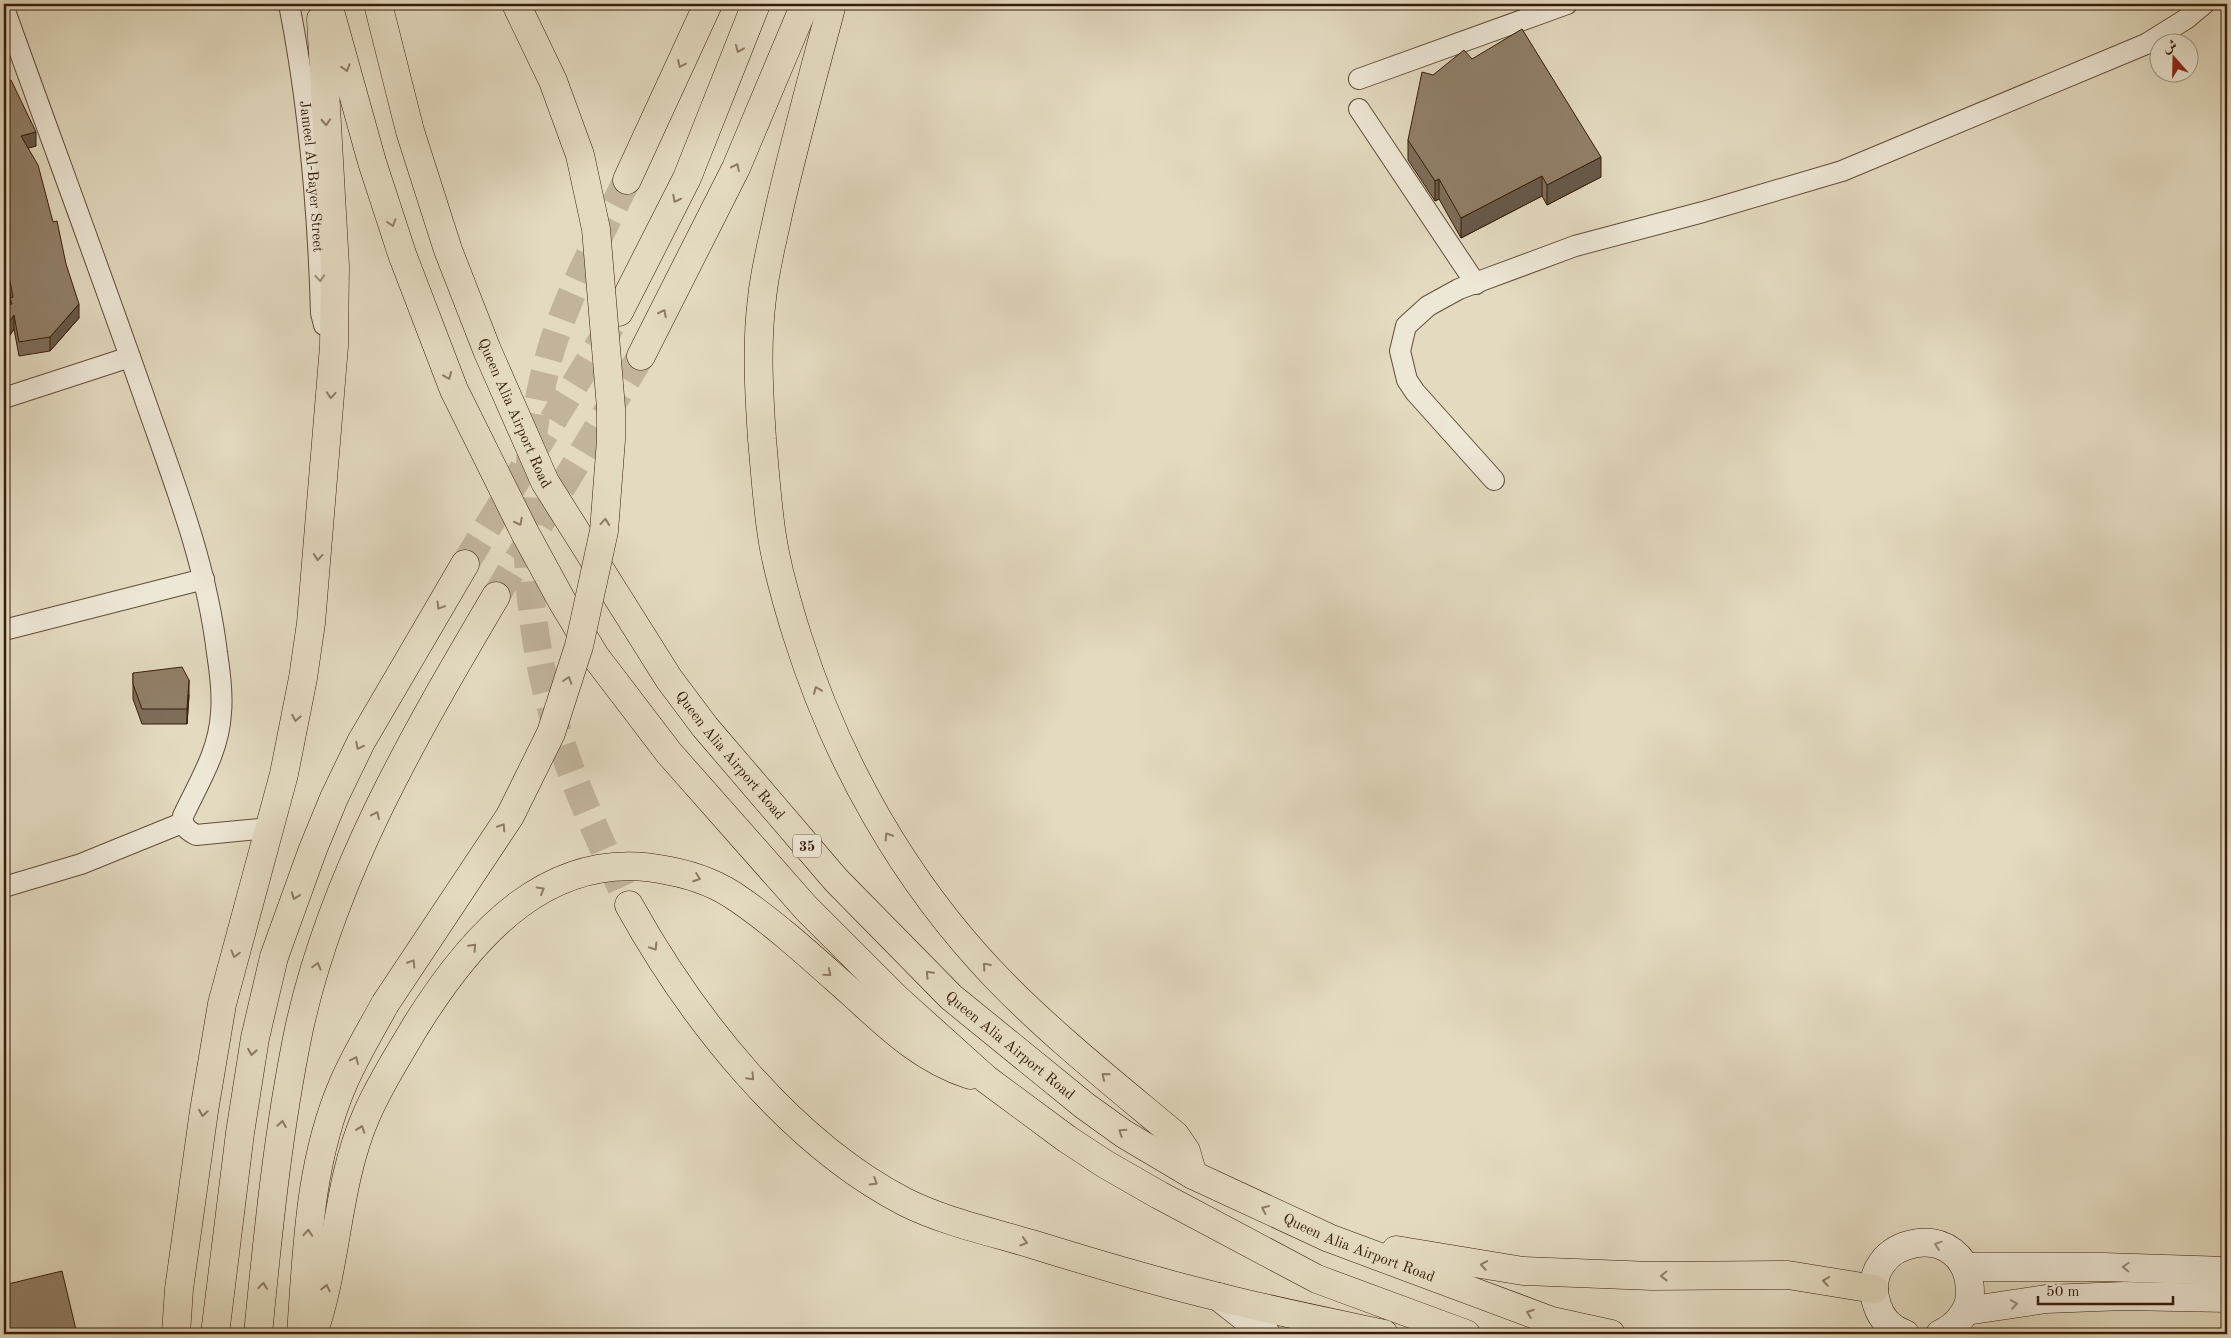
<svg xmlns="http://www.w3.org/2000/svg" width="2231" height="1338" font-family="'Old Standard TT',Amiri,serif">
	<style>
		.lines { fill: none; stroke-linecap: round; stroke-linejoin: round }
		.primary-tunnel { stroke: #c1b49b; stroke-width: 28; stroke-dasharray: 28 14; stroke-linecap: butt }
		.highway-tunnel { stroke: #c1b49b; stroke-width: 28; stroke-dasharray: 28 14; stroke-linecap: butt }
		.street-casing { stroke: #634c37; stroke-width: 22 }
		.secondary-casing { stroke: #381c09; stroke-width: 29 }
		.primary-casing { stroke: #381c09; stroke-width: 29 }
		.highway-casing { stroke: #381c09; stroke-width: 29 }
		.street { stroke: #ede7d6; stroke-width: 20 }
		.secondary { stroke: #ede7d6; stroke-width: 28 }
		.primary { stroke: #e3dac0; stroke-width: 28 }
		.highway { stroke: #e3dac0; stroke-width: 28 }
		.highway-bridge-casing { stroke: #381c09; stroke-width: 29; stroke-linecap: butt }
		.highway-bridge { stroke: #e3dac0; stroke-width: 28 }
		.wall { fill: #7d6d59; stroke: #381c09 }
		.shaded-wall { fill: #665949; stroke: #381c09 }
		.building { fill: #917f68; stroke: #381c09 }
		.oneway { stroke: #8e7b64 }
		.oneway2 { stroke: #9c8c7a }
		.labels { text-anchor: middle; stroke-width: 4; stroke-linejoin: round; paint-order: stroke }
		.shield { fill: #ede7d6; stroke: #6e5946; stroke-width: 1 }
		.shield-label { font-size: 14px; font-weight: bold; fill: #381c09 }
		.street-label { font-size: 15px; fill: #381c09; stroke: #ede7d6 }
	</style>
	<rect width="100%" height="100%" fill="#e3dac0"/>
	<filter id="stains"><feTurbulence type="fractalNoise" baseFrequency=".004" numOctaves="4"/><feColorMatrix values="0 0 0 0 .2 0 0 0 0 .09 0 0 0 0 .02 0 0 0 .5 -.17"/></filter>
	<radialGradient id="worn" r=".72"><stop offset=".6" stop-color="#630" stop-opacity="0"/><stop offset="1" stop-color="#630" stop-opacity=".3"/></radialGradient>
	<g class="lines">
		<!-- primary-tunnel -->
		<g class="primary-tunnel">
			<polyline points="465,564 613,322"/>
			<polyline points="496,596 641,356"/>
		</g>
		<!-- highway-tunnel -->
		<path class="highway-tunnel" d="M627 180C601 233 573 284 554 340 515 462 520 618 560 739 578 796 605 850 629 905"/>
		<!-- street casing -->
		<g class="street-casing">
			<g id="street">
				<path id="s1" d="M289 4C309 105 318 210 321 313L324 325"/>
				<path d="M4 8C52 142 102 276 149 411 177 490 207 568 217 653 220 672 223 693 221 713 219 751 199 782 183 816 182 826 187 830 196 835L270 828"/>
				<polyline points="1359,79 1567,4"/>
				<polyline points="1359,109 1476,284"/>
				<polyline points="4,398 130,357"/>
				<polyline points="1494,480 1415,392 1407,380 1400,351 1406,326 1428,306 1459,289 1575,246 1703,212 1842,171 2146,44 2186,19 2204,4"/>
				<polyline points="4,630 204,579"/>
				<polyline points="4,887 81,864 182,823"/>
			</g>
		</g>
		<!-- secondary casing -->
		<g class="secondary-casing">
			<g id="secondary">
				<polyline points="1965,1267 2103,1267 2227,1271"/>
				<polyline points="1219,1297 1266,1334"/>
				<polyline points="1966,1311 2046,1299 2124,1296 2227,1298"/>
				<path d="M1905 1334C1891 1329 1881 1318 1877 1305 1854 1237 1970 1213 1970 1293 1970 1311 1956 1327 1940 1334"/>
			</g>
		</g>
		<!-- primary casing -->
		<g class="primary-casing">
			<g id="primary">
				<polyline points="619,312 687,178 756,4"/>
				<polyline points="641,356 736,168 805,4"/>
				<polyline points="215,1334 240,1133 255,1038 274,957 313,849 334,798 361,742 465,564"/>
				<path d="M258 1334C268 1232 278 1130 299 1029 333 873 416 732 496 596"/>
			</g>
		</g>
		<!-- highway casing -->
		<g class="highway-casing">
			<g id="highway">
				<polyline points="328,4 372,162 402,254 454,390 525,533 562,601 595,656 669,753 806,908 896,998 986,1079 1067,1139 1105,1164 1159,1195 1317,1279 1466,1334"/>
				<path id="s2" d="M378 4 410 131 448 250 487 350 545 482 669 679 705 727 836 880 951 997 1085 1106 1124 1134 1193 1175 1329 1238 1552 1321 1611 1334"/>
				<path d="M832 4C814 72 795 140 779 210 773 239 765 268 762 298 756 345 759 393 762 439 765 471 767 504 772 536 777 570 787 603 797 635 837 762 904 881 996 977 1051 1034 1114 1084 1175 1135L1186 1151 1193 1175"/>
				<polyline points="627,180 708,4"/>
				<path d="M629 905C691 1017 789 1142 905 1202 945 1222 992 1232 1035 1245 1096 1264 1157 1282 1219 1297 1273 1311 1329 1322 1384 1334"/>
				<polyline points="1396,1250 1523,1271 1652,1276 1788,1275 1874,1289"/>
				<polyline points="176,1334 179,1289 204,1111 222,1004 284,774 303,678 311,623 334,346 335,266 321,19"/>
				<path d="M301 1334C307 1250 309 1163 343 1084 355 1056 371 1030 385 1004"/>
				<path d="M313 1334C338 1263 336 1185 366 1116 379 1085 398 1056 415 1027 472 935 551 844 670 871 696 876 718 884 740 900 778 926 819 964 854 995 890 1028 923 1060 970 1075"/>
			</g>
		</g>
		<!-- street -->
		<use href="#street" class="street"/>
		<!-- secondary -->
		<use href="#secondary" class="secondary"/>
		<!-- primary -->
		<use href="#primary" class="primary"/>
		<!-- highway -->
		<use href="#highway" class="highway"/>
		<!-- highway-bridge casing -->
		<g class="highway-bridge-casing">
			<polyline id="highway-bridge" points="385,1004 510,816 551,733 579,646 604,531 611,440 611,408 596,229 580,155 553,81 516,4"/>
		</g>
		<!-- highway-bridge -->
		<use href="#highway-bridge" class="highway-bridge"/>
	</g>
	<!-- wall -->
	<g class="wall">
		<polygon points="1472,59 1601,177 1547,205 1542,196 1461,238 1439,199 1435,201 1408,160 1408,140"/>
		<polygon points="4,82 36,146 28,148 79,318 50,351 19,356 14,329 4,344 4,306 10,305 11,298 4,265"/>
		<polygon points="133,673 189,695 187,724 142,724 133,699"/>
	</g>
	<!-- shaded-wall -->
	<g class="shaded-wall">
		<polygon points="36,132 36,146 21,150 21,136"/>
		<polygon points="1601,157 1601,177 1547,205 1547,185"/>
		<polygon points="1542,176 1542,196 1461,238 1461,218"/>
		<polygon points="1439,179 1439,199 1435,201 1435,181"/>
		<polygon points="79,304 79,318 50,351 50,337"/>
		<polygon points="14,315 14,329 4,344 4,330"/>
		<polygon points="189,680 189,695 187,724 187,709"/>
	</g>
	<!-- building -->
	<g class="building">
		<polygon points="1522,29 1601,157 1547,185 1542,176 1461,218 1439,179 1435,181 1408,140 1422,72 1433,75 1464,50 1472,59"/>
		<polygon points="11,80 36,132 21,136 38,165 53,222 57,221 66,264 79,304 50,337 19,342 14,315 4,330 4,306 12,304 10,298 13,297 4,251 4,82"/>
		<polygon points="182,667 189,680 187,709 142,709 133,684 133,673"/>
		<polygon points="62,1271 77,1334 4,1334 4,1285"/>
	</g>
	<!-- one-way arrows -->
	<defs><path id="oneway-chevron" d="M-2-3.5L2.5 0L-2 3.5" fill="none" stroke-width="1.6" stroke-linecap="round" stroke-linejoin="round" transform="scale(1.25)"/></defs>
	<g class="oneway">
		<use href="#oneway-chevron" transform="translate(739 49) rotate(112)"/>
		<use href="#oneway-chevron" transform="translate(681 64) rotate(115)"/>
		<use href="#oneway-chevron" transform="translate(346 68) rotate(74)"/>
		<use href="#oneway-chevron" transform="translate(326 122) rotate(87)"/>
		<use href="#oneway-chevron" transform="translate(736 167) rotate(-65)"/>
		<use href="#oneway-chevron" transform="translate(676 199) rotate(117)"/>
		<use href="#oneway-chevron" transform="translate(392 223) rotate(72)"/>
		<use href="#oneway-chevron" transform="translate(663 313) rotate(-63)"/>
		<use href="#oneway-chevron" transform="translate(448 376) rotate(68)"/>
		<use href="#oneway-chevron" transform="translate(331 395) rotate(94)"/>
		<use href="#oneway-chevron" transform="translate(519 522) rotate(63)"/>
		<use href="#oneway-chevron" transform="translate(605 522) rotate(-85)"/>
		<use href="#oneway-chevron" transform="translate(318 557) rotate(95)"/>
		<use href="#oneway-chevron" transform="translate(440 606) rotate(121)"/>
		<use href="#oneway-chevron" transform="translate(568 680) rotate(-72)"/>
		<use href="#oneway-chevron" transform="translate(817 690) rotate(-112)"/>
		<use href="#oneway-chevron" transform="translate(296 718) rotate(100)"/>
		<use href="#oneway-chevron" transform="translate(359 746) rotate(117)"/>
		<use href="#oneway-chevron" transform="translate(376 815) rotate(-65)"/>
		<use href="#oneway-chevron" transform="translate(502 827) rotate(-57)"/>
		<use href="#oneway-chevron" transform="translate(888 836) rotate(-123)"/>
		<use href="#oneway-chevron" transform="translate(697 878) rotate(20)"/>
		<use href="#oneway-chevron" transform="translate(541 890) rotate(-30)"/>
		<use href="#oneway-chevron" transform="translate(295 896) rotate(110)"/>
		<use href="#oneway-chevron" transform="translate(473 947) rotate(-47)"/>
		<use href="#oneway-chevron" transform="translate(654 947) rotate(58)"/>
		<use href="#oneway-chevron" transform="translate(235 954) rotate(105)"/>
		<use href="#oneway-chevron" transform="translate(412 963) rotate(-57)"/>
		<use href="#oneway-chevron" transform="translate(317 966) rotate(-74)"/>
		<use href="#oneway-chevron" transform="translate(986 966) rotate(-131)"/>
		<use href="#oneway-chevron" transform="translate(828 973) rotate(40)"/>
		<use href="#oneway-chevron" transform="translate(929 974) rotate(-134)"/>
		<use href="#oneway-chevron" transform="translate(252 1052) rotate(99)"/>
		<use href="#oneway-chevron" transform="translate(355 1060) rotate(-65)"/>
		<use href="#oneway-chevron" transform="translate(1105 1076) rotate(-140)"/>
		<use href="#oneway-chevron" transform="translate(751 1077) rotate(47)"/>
		<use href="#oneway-chevron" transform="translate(203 1113) rotate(99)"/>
		<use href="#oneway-chevron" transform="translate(282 1124) rotate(-80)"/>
		<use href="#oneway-chevron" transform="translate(361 1129) rotate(-71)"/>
		<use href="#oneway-chevron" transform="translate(1122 1132) rotate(-146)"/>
		<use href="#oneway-chevron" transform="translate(874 1182) rotate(32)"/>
		<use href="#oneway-chevron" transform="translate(1265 1209) rotate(-155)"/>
		<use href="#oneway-chevron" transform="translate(308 1233) rotate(-86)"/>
		<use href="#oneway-chevron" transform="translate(1024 1242) rotate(17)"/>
		<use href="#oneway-chevron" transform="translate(1484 1265) rotate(-170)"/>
		<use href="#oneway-chevron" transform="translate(1664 1276) rotate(179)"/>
		<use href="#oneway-chevron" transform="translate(1826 1281) rotate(-171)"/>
		<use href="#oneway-chevron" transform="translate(263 1286) rotate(-84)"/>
		<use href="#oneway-chevron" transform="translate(326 1288) rotate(-78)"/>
		<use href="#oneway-chevron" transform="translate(1530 1313) rotate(-160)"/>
	</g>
	<g class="oneway2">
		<use href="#oneway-chevron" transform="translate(320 278) rotate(86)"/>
		<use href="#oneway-chevron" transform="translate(1938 1245) rotate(-161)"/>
		<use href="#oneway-chevron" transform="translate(2126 1267) rotate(-178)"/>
		<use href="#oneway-chevron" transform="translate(2014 1304) rotate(-8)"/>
	</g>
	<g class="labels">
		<!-- shield labels -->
		<rect class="shield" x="793" y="834.5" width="28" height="23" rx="4"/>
		<g class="shield-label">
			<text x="807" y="851">35</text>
		</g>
		<!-- street labels -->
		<g class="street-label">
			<text dy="5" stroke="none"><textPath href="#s1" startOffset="174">Jameel Al-Bayer Street</textPath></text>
			<text dy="5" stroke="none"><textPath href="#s2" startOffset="432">Queen Alia Airport Road</textPath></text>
			<text dy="5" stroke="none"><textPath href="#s2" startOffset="838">Queen Alia Airport Road</textPath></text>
			<text dy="5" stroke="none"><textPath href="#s2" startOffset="1242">Queen Alia Airport Road</textPath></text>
			<text dy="5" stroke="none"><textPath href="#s2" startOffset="1648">Queen Alia Airport Road</textPath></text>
		</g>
	</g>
	<!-- margin -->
	<rect width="2231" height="1338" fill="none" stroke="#e3dac0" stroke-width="20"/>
	<rect x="5" y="5" width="2221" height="1328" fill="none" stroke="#381c09" stroke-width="2.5"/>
	<rect x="10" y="10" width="2211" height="1318" fill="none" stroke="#381c09"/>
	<!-- north arrow -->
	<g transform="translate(2174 58) rotate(340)"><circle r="24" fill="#ede7d6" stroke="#a59684"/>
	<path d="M0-4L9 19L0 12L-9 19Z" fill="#8f2418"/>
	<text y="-8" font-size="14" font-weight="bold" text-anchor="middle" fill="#381c09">ش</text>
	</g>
	<!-- scale -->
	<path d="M2038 1296v8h135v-8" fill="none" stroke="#381c09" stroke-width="2.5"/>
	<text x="2046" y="1296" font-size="15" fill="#381c09" stroke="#ede7d6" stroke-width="4" paint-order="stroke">50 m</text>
	<rect width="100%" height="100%" filter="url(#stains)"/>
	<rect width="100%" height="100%" fill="url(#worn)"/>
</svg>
